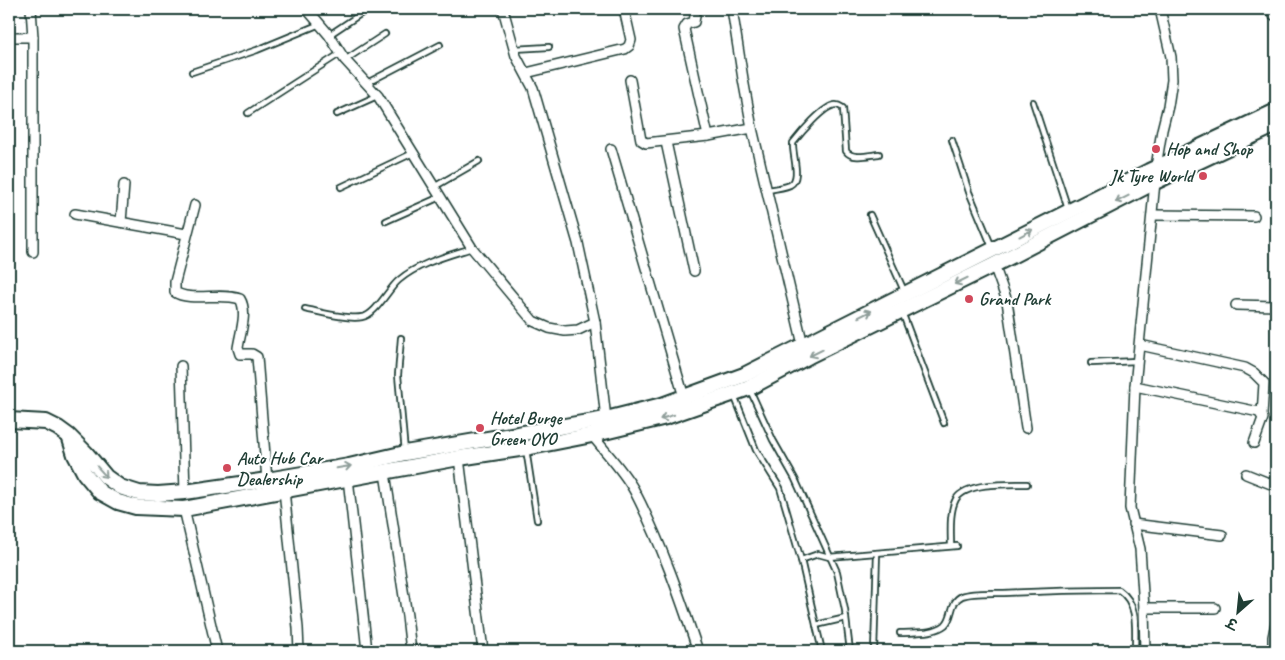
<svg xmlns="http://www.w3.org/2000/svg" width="1285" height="660" font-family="Caveat,'Playpen Sans Deva',sans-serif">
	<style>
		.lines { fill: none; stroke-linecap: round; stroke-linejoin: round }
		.lane-casing { stroke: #1f3d34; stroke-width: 8 }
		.street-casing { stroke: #1f3d34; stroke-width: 12 }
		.secondary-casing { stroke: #1f3d34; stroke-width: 18 }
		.highway-casing { stroke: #1f3d34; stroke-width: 21 }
		.lane { stroke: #fff; stroke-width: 4.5 }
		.street { stroke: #fff; stroke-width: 9 }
		.secondary { stroke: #fff; stroke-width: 14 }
		.highway { stroke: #fff; stroke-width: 18 }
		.oneway { stroke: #8f9e9a }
		.poi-dot { fill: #d1495b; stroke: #fff; stroke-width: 2 }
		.labels { text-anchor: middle; stroke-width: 4; stroke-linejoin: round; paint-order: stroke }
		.poi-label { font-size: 18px; font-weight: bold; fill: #1f3d34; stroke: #fff; text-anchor: start }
	</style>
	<rect width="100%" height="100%" fill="#fff"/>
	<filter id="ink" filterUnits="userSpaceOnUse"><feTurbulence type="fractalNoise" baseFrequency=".02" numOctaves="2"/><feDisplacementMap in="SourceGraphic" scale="10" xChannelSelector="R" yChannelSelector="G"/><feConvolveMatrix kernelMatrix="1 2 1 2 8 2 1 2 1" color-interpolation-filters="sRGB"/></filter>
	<g filter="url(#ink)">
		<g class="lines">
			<!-- lane casing -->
			<g class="lane-casing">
				<g id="lane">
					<polyline points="329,35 368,9"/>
					<polyline points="514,49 549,47"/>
					<polyline points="345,60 385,34"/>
					<polyline points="192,72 257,50 320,24"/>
					<polyline points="367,83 440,45"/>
					<polyline points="1033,102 1068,209"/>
					<polyline points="248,113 341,53"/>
					<polyline points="337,114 377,96"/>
					<polyline points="952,140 969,192 992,247"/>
					<polyline points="341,187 413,153"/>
					<polyline points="434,187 479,161"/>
					<path d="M767 190C774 189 783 188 790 185 802 179 792 155 793 143 800 134 824 105 836 105 839 105 840 106 843 108L846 151C852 160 869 155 879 154"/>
					<polyline points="870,215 905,293"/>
					<polyline points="386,221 440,197"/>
					<path d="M305 309C320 312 348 320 362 317 376 315 388 289 399 280 419 263 447 256 472 248"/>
					<polyline points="902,312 944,423"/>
					<polyline points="401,338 398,375 405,452"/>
					<polyline points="1091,363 1137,361"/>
					<polyline points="750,390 773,440 795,479 837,572 845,610 850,651"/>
					<polyline points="734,395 756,450 780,488 801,560 822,651"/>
					<polyline points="526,449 537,520"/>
					<path d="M951 546C951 532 949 512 956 499 967 482 1009 484 1027 484"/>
					<polyline points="801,560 818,554 829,557 957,546"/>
					<polyline points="816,625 846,618"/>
					<path d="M900 633C914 632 934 634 945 625 954 617 949 602 962 596 972 592 992 593 1004 593 1042 591 1080 590 1119 590 1139 604 1135 629 1135 651"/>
					<polyline points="874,651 877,553"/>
				</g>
			</g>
			<!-- street casing -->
			<g class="street-casing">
				<g id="street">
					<polyline points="31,9 33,37 33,252"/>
					<polyline points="307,9 329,35 345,60 378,96 472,248 533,321 549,328 565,331 578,330 595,322"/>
					<polyline points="503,9 516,56 533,88 578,243 595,322 606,419"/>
					<polyline points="694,9 695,16 694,22 687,24 684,29 708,136"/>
					<polyline points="732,9 743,79 752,128 803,345"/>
					<polyline points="9,37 33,37"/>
					<polyline points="526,73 625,49 629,46 631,40 624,9"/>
					<polyline points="630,80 641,140 646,143 708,136 752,128"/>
					<polyline points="666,142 694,271"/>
					<polyline points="611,149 684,397"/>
					<polyline points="1156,167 1162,130 1168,106 1172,80 1171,57 1160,9"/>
					<path d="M195 205 175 282V292C189 302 222 292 240 299 248 312 240 334 238 348L240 354H252L257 357 267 480"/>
					<polyline points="75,214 186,234"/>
					<polyline points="1153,215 1254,216"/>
					<polyline points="121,222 124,185"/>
					<polyline points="994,265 1007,301 1026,428"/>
					<polyline points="1236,305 1276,306"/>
					<polyline points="1140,345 1245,368 1254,373 1264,383 1262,415"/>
					<polyline points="181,366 185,492"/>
					<polyline points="1135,386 1259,412 1263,418 1254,443"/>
					<path d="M592 435C606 453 623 470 634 490 661 542 680 597 698 651"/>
					<polyline points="459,458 483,651"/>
					<polyline points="385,473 407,616 411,651"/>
					<polyline points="1246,474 1276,486"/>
					<polyline points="348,478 367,651"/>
					<polyline points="284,490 298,628 299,651"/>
					<polyline points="184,509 217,651"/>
					<polyline points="1133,524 1222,535"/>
					<polyline points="1144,608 1215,608"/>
					<polyline points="1145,651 1144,608 1140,549 1130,508 1135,386 1155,182"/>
					<polyline points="1273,651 1273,637 1276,623"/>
				</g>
			</g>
			<!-- secondary casing -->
			<g class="secondary-casing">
				<g id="secondary">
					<polyline points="9,420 46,422 58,428 69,436 86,453 106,477 120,487 139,493 158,494 185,492 267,480 349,466 405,453 606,419 662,405 744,375 1149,171 1276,111"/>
					<polyline points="70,439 75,455 85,474 100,492 118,502 136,507 184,509 459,458 526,448 592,435 666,417 749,388 809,356 994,265 1155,182 1276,125"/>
				</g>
			</g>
			<!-- highway casing -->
			<g class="highway-casing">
				<polyline id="highway" points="1275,9 1276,11"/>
			</g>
			<!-- lane -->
			<use href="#lane" class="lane"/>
			<!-- street -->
			<use href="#street" class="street"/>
			<!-- secondary -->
			<use href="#secondary" class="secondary"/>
			<!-- highway -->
			<use href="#highway" class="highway"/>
		</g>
		<!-- one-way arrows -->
		<defs><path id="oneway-shaft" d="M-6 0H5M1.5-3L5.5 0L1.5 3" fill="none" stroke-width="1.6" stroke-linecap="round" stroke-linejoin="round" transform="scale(1.25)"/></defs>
		<g class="oneway">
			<use href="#oneway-shaft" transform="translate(1122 199) rotate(153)"/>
			<use href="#oneway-shaft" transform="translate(1026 233) rotate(-28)"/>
			<use href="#oneway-shaft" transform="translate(961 281) rotate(154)"/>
			<use href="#oneway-shaft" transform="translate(865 314) rotate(-26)"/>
			<use href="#oneway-shaft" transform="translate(816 353) rotate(154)"/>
			<use href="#oneway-shaft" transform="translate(667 417) rotate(163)"/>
			<use href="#oneway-shaft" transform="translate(344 467) rotate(-10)"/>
			<use href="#oneway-shaft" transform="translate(102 472) rotate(48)"/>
		</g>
	</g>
	<!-- markers -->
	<g class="poi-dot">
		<circle cx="1156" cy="149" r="5"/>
		<circle cx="1203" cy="176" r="5"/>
		<circle cx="969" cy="299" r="5"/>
		<circle cx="480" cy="428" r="5"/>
		<circle cx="227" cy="468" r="5"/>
	</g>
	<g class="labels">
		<!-- poi labels -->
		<g class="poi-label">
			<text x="1166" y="155">Hop and Shop</text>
			<text x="1193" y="182" text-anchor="end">Jk Tyre World</text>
			<text x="979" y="305">Grand Park</text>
			<text x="490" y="424">Hotel Burge<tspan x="490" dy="21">Green OYO</tspan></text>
			<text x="237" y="464">Auto Hub Car<tspan x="237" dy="21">Dealership</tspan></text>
		</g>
	</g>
	<!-- margin -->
	<rect width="1285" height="660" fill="none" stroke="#fff" stroke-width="30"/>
	<rect x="15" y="15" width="1255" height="630" fill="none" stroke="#1f3d34" stroke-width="2" filter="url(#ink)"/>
	<!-- north arrow -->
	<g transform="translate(1238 612) rotate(207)" stroke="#ffffff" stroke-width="4" paint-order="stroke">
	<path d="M0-4L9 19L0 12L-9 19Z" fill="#1f3d34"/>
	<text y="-8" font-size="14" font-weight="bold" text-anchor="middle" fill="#1f3d34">उ</text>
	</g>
</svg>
